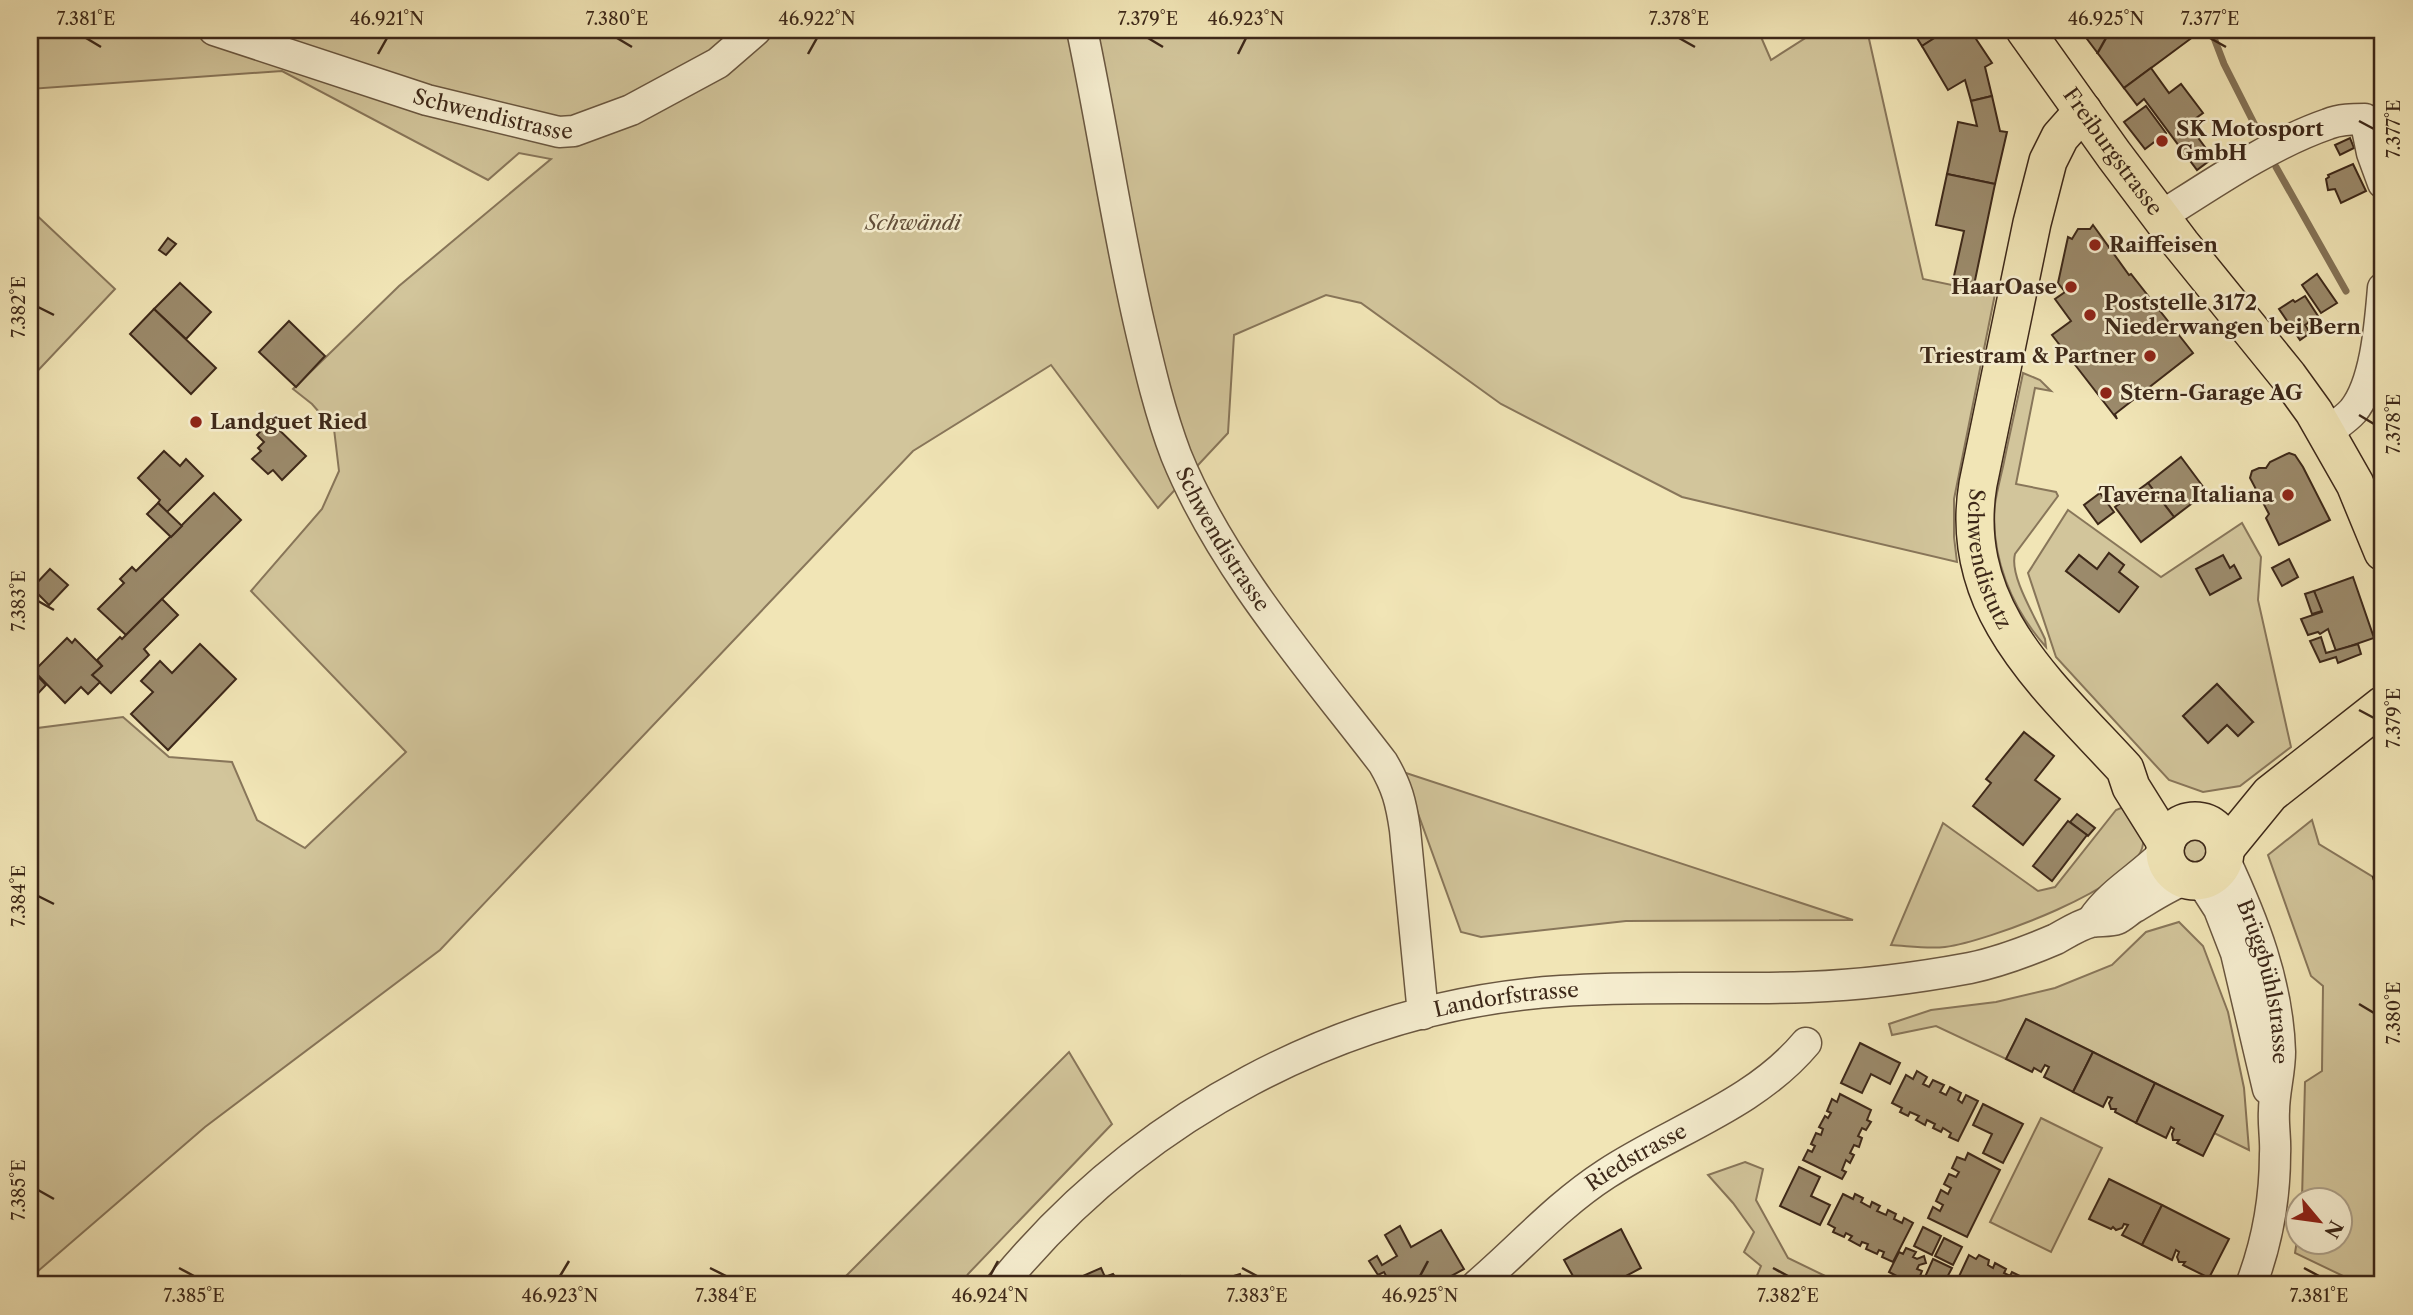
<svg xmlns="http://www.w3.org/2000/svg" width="2413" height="1315" font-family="'Libre Caslon Text',serif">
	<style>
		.green { fill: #d2c59b; stroke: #88765a; stroke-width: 2; fill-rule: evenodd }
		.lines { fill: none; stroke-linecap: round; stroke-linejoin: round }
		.stream { stroke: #847357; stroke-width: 7 }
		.building { fill: #9b8a6b; stroke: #3d2819; stroke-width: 2 }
		.minor-casing { stroke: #6a5740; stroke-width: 33 }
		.major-casing { stroke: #3d2819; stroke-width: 40 }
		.minor { stroke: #f6eed0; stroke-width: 30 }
		.major { stroke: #f1e5b6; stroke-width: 37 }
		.ticks { fill: none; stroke: #3d2819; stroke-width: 2.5 }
		.poi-dot { fill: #8f2418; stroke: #f6eed0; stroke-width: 2.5 }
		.labels { text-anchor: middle; stroke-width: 5; stroke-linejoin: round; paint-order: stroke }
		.street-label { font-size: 21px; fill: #3d2819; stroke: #f6eed0 }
		.poi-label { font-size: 21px; font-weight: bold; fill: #3d2819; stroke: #f6eed0; text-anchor: start }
		.park-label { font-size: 21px; font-style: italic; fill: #624f3a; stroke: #f6eed0 }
		.neatline { fill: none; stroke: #3d2819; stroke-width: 2.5 }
		.ticks-label { font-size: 18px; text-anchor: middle; fill: #3d2819 }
	</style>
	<rect width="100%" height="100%" fill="#f1e5b6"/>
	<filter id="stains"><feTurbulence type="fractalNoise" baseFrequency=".00286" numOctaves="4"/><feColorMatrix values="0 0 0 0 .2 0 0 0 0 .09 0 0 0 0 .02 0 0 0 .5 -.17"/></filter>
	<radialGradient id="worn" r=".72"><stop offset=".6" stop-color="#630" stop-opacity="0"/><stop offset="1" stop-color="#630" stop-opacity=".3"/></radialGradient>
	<!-- green -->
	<g class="green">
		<polygon points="30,30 1758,30 1771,60 1818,30 1867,30 1923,279 1995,294 1954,499 1954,537 1957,562 1682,497 1501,404 1361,303 1326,295 1234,335 1228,433 1158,508 1051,365 913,451 440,950 205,1127 30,1278 30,729 123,717 169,757 232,762 257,820 305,848 406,752 251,591 322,509 339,471 334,429 312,404 293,389 399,286 551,159 519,153 488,180 282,71 30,89"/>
		<polygon points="30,209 115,289 30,379"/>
		<path d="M2023 373 2040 380 2051 391 2035 388 2016 484 2056 492 2058 496 2015 554C2009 576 2036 618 2045 639L2046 647C2012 609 1990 557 1995 504 1997 490 2001 476 2004 462 2010 432 2017 403 2023 373Z"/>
		<path d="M2068 510 2161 577 2242 523 2261 557 2258 600 2291 747 2240 786 2203 792 2169 780 2056 657 2028 573ZM2109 553 2124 565 2119 572 2138 587 2119 611 2066 571 2079 555 2097 569ZM2217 684 2253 722 2227 725 2208 742 2183 716Z"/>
		<polygon points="1403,772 1853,920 1626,921 1481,937 1461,932"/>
		<path d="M2126 806C2133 817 2145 830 2143 844 2138 887 1985 942 1945 947 1927 949 1909 946 1891 945L1943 823 2038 891 2055 887 2116 810Z"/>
		<polygon points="2312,820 2319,844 2373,877 2383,912 2383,930 2380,931 2383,942 2383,1058 2376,1062 2383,1080 2383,1285 2362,1285 2295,1253 2297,1240 2340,1242 2340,1200 2302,1199 2305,1082 2322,1071 2323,986 2311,976 2268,855"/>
		<circle cx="2195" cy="850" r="15"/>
		<polygon points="2179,922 2203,946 2228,1012 2244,1088 2249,1150 2214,1133 2222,1116 2026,1019 2006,1059 1936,1026 1892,1035 1889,1024 1931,1010 1996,1002 2055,988 2112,965 2146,932"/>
		<polygon points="1069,1052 1112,1124 968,1274 961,1285 837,1285"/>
		<polygon points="2041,1118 2102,1148 2051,1252 1990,1222"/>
		<polygon points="1745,1162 1763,1169 1756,1200 1788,1258 1844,1285 1753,1285 1761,1266 1744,1252 1754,1232 1733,1203 1708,1175"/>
	</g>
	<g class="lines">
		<!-- stream -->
		<g class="stream">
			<polyline points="2211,30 2224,64 2263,141"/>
			<polyline points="2276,167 2346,291"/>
		</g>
	</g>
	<!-- building -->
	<g class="building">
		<polygon points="1912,30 1947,30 1922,46"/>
		<polygon points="1947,30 1970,30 1992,63 1985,67 1992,96 1971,101 1965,80 1948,90 1922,46"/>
		<polygon points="2090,30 2200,30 2201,31 2124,88 2084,35"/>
		<polygon points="2151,68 2169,93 2181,84 2203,113 2188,124 2213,158 2197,170 2144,99 2137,105 2124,88"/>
		<polygon points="1992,96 2000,131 2007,132 1995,184 1947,174 1958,122 1977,126 1971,101"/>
		<polygon points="2146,106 2166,133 2145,149 2124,122"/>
		<polygon points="2350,138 2354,148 2340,155 2335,145"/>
		<polygon points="2353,164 2366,191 2341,203 2335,189 2328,190 2326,179 2329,177 2328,175"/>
		<polygon points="1947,174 1995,184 1973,290 1952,285 1964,231 1936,225"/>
		<polygon points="2093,225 2129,275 2131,274 2193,353 2115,414 2117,419 2052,335 2071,321 2055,299 2065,292 2058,283 2068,237 2072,239 2078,229 2090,229"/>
		<polygon points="168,238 176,244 166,255 159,250"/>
		<polygon points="2317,274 2337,303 2321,313 2302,285"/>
		<polygon points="180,283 211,312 186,339 154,309"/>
		<polygon points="2305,296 2318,316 2305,325 2310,333 2300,340 2279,309 2293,300 2295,302"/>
		<polygon points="154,309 216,368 191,394 130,334"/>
		<polygon points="289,321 325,356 296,387 259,352"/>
		<polygon points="270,421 306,456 282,480 273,470 268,474 252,459 261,451 258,448 264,442 257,435"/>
		<polygon points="164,451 180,466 186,459 203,476 167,512 158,503 160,500 138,478"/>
		<polygon points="2289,453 2295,455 2303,467 2330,520 2279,545 2266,518 2269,514 2250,478 2252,471 2259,468 2266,468 2270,462"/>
		<polygon points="2181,457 2207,492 2174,517 2148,483"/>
		<polygon points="2148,483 2174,517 2141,542 2115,507"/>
		<polygon points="214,493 241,520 126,635 98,609 124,583 120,579 132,567 136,571"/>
		<polygon points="2100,493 2114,512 2098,524 2084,505"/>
		<polygon points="158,503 182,526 171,537 147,514"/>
		<polygon points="2109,553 2124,565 2119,572 2138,587 2119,612 2066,571 2079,555 2097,569"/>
		<polygon points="2223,555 2230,568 2234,565 2241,578 2210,595 2196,569"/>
		<polygon points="2289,559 2298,577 2282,586 2272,568"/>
		<polygon points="50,569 68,585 49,605 32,588"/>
		<polygon points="2353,577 2374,638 2336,651 2328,629 2320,634 2318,632 2308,635 2301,619 2322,612 2314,591"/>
		<polygon points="2314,591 2322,611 2312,614 2305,594"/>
		<polygon points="162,599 178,615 144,649 149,655 111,693 92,675 102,666 97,660 120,637 122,639"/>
		<polygon points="2321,637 2326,653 2358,644 2361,654 2338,663 2336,657 2320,662 2310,641"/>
		<polygon points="67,638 72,643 75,639 102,666 92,675 100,682 88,694 81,687 65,703 34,671"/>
		<polygon points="200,644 236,679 168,750 131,714 153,692 141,681 160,661 172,673"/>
		<polygon points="31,669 46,685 30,702 30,670"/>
		<polygon points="2217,684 2253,722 2238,736 2227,725 2208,743 2183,716"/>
		<polygon points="2024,732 2054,756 2035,780 2060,799 2023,845 1973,806 1991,783 1986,779"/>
		<polygon points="2077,814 2095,828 2088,836 2070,822"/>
		<polygon points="2068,821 2087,835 2052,881 2033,866"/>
		<polygon points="2383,873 2383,912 2373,877"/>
		<polygon points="2026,1019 2093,1052 2073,1092 2044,1077 2049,1067 2045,1065 2041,1072 2034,1068 2032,1072 2006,1059"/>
		<polygon points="1860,1043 1900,1063 1890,1084 1871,1074 1862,1093 1841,1083"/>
		<polygon points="2093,1052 2155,1083 2136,1123 2115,1112 2116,1109 2111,1109 2109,1103 2112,1098 2108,1097 2103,1107 2073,1092"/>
		<polygon points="1917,1071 1927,1077 1923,1084 1929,1087 1933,1080 1944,1085 1940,1092 1946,1095 1950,1087 1961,1093 1958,1100 1962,1103 1966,1095 1978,1101 1958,1141 1949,1137 1951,1133 1943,1128 1941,1132 1933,1128 1935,1124 1927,1120 1925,1125 1916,1120 1919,1116 1910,1112 1908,1116 1900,1112 1902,1108 1892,1103 1906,1075 1913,1079"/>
		<polygon points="2155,1083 2223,1116 2203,1156 2177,1143 2179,1140 2173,1140 2172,1134 2174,1129 2171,1127 2166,1138 2136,1123"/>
		<polygon points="1840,1094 1871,1110 1867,1120 1871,1122 1866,1130 1862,1128 1858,1136 1862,1138 1859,1147 1854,1145 1850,1153 1854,1155 1850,1163 1846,1160 1842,1170 1846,1172 1842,1179 1803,1160 1808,1150 1812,1152 1815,1146 1811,1144 1816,1133 1821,1135 1823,1129 1819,1127 1825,1116 1828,1118 1831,1113 1827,1111 1832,1099 1837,1102"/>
		<polygon points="1983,1104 2023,1124 2003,1163 1983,1153 1992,1134 1973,1125"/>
		<polygon points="1968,1153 2000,1170 1967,1237 1928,1218 1933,1207 1940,1211 1943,1205 1936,1201 1941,1190 1948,1194 1951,1188 1944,1184 1949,1174 1956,1177 1959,1172 1952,1168 1957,1157 1965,1160"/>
		<polygon points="1799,1167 1820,1177 1811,1196 1830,1205 1820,1225 1780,1206"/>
		<polygon points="2109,1179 2162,1205 2142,1245 2122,1235 2128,1225 2124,1224 2122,1228 2116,1230 2113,1227 2111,1229 2089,1219"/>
		<polygon points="1843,1194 1853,1199 1855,1194 1863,1198 1861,1202 1870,1207 1872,1202 1880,1206 1877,1211 1886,1215 1888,1210 1896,1214 1894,1219 1902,1223 1904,1218 1913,1223 1893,1262 1882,1257 1884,1252 1879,1250 1877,1254 1866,1249 1868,1244 1862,1242 1860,1246 1849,1240 1852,1236 1846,1233 1844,1237 1833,1232 1835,1228 1828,1224"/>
		<polygon points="2162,1205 2229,1239 2209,1278 2183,1265 2185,1262 2179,1262 2177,1257 2179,1252 2176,1250 2172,1260 2142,1245"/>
		<polygon points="1400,1226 1411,1247 1441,1230 1464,1269 1435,1285 1391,1285 1384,1272 1378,1275 1369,1261 1377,1256 1382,1265 1397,1256 1385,1235"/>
		<polygon points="1923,1227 1941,1236 1932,1255 1914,1246"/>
		<polygon points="1621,1229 1641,1268 1609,1285 1578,1285 1564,1260"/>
		<polygon points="1944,1238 1962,1247 1953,1265 1935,1256"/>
		<polygon points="1906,1248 1916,1252 1913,1257 1917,1259 1924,1256 1926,1263 1919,1265 1917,1269 1922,1271 1918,1281 1910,1277 1908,1282 1889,1272 1899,1252 1903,1254"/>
		<polygon points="1969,1255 1976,1259 1979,1255 1989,1260 1988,1265 1993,1268 1995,1263 2006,1269 2004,1273 2010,1276 2012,1272 2022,1277 2020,1281 2027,1284 2028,1280 2039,1285 1955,1285"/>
		<polygon points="1933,1259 1952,1268 1943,1285 1925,1277"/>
		<polygon points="1101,1268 1105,1277 1113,1274 1121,1285 1078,1285 1076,1279"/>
		<polygon points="1240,1274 1244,1285 1211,1285 1211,1283"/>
		<polygon points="1180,1276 1183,1285 1152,1285"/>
	</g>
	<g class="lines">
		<!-- minor casing -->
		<g class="minor-casing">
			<g id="minor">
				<path id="s1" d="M214 30 427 100 559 132 574 131 631 110 718 63 756 30"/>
				<path id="s2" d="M1082 30C1103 129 1117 228 1140 327 1150 370 1160 413 1176 455 1221 566 1310 668 1383 763 1397 787 1401 802 1405 830L1423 1014"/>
				<path d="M2160 217C2212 184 2270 144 2328 124 2340 119 2353 119 2365 119L2372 153 2383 183"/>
				<path d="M2327 432C2335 426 2346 419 2353 411 2376 383 2380 323 2383 288"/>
				<path id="s3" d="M2224 858C2253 920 2278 983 2280 1052 2280 1072 2274 1092 2274 1111 2273 1125 2276 1140 2275 1154 2275 1199 2267 1243 2251 1285"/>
				<polyline points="2201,881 2219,909 2236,953 2268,1089"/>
				<path d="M2093 919C2111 892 2142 876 2165 852"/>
				<path id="s4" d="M1001 1285C1138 1117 1343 1005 1561 991 1643 985 1726 990 1808 987 1863 985 1916 978 1970 968 1999 962 2028 951 2056 939 2067 933 2079 925 2091 922 2099 920 2109 922 2117 919 2122 917 2128 911 2133 908 2150 898 2166 887 2184 880"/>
				<path id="s5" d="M1477 1285C1520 1248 1558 1205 1606 1174 1673 1130 1754 1105 1806 1043"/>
			</g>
		</g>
		<!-- major casing -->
		<g class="major-casing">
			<g id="major">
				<path id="s6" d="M2025 30 2114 155 2181 244 2288 376 2314 412 2355 484 2383 552"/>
				<path id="s7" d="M2083 111 2060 137 2048 161 2032 223 1978 484C1957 609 2048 685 2125 769L2131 787 2166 843"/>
				<circle cx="2195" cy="851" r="30"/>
				<polyline points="2225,849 2270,794 2383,705"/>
			</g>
		</g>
		<!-- minor -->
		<use href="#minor" class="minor"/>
		<!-- major -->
		<use href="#major" class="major"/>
	</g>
	<!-- ticks -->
	<path class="ticks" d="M86 38 101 47M617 38 632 47M1148 38 1163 47M1679 38 1695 47M2210 38 2226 47M378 54 387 38M808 54 817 38M1238 54 1246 38M2097 54 2106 38M2359 121 2374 129M38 307 54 315M2359 415 2374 424M38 601 54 610M2359 710 2374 718M38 896 54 904M2359 1004 2374 1013M38 1190 54 1199M179 1268 194 1276M710 1268 726 1276M1242 1268 1257 1276M1773 1268 1788 1276M2304 1268 2319 1276M560 1276 569 1261M990 1276 998 1261M1420 1276 1428 1261"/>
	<!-- markers -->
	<g class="poi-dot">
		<circle cx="2162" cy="141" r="7"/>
		<circle cx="2095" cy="245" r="7"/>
		<circle cx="2071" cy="287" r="7"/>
		<circle cx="2090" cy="315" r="7"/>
		<circle cx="2150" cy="356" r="7"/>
		<circle cx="2106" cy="393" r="7"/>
		<circle cx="196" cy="422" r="7"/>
		<circle cx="2288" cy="495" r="7"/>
	</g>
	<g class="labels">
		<!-- street labels -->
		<g class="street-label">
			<text dy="7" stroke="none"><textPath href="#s1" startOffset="292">Schwendistrasse</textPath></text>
			<text dy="7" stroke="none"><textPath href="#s6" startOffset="150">Freiburgstrasse</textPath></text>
			<text dy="7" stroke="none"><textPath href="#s2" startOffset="532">Schwendistrasse</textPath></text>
			<text dy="7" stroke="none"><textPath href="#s7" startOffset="469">Schwendistutz</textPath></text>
			<text dy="7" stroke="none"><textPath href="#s3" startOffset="131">Brüggbühlstrasse</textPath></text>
			<text dy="7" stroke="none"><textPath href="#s4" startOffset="595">Landorfstrasse</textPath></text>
			<text dy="7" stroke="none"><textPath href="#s5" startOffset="205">Riedstrasse</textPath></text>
		</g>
		<!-- poi labels -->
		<g class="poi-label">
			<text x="2176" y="136">SK Motosport<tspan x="2176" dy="24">GmbH</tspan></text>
			<text x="2109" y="252">Raiffeisen</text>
			<text x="2057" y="294" text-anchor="end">HaarOase</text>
			<text x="2104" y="310">Poststelle 3172<tspan x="2104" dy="24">Niederwangen bei Bern</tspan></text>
			<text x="2136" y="363" text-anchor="end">Triestram &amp; Partner</text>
			<text x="2120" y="400">Stern-Garage AG</text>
			<text x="210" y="429">Landguet Ried</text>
			<text x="2274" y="502" text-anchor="end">Taverna Italiana</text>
		</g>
		<!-- park labels -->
		<g class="park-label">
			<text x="913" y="230">Schwändi</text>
		</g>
	</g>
	<!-- margin -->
	<rect width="2413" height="1315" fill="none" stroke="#f1e5b6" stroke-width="77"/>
	<!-- north arrow -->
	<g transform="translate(2319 1221) rotate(119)"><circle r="33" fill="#f6eed0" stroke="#ac9f87" stroke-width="2"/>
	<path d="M0-5L12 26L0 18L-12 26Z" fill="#8f2418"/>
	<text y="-10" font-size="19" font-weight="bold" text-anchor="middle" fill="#3d2819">N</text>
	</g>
	<rect x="38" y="38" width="2336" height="1238" class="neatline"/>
	<g class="ticks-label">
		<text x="86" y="25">7.381°E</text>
		<text x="387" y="25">46.921°N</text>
		<text x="617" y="25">7.380°E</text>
		<text x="817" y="25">46.922°N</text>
		<text x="1148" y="25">7.379°E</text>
		<text x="1246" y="25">46.923°N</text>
		<text x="1679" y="25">7.378°E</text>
		<text x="2106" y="25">46.925°N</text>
		<text x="2210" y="25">7.377°E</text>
		<text transform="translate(2394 129) rotate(-90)" y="6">7.377°E</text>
		<text transform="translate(19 307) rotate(-90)" y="6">7.382°E</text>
		<text transform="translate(2394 424) rotate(-90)" y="6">7.378°E</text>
		<text transform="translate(19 601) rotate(-90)" y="6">7.383°E</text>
		<text transform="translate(2394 718) rotate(-90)" y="6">7.379°E</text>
		<text transform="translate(19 896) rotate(-90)" y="6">7.384°E</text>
		<text transform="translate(2394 1013) rotate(-90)" y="6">7.380°E</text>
		<text transform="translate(19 1190) rotate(-90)" y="6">7.385°E</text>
		<text x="194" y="1302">7.385°E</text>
		<text x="560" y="1302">46.923°N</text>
		<text x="726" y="1302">7.384°E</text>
		<text x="990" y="1302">46.924°N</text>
		<text x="1257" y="1302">7.383°E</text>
		<text x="1420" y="1302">46.925°N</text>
		<text x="1788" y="1302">7.382°E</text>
		<text x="2319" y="1302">7.381°E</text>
	</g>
	<rect width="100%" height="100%" filter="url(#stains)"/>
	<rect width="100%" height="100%" fill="url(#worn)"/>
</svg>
